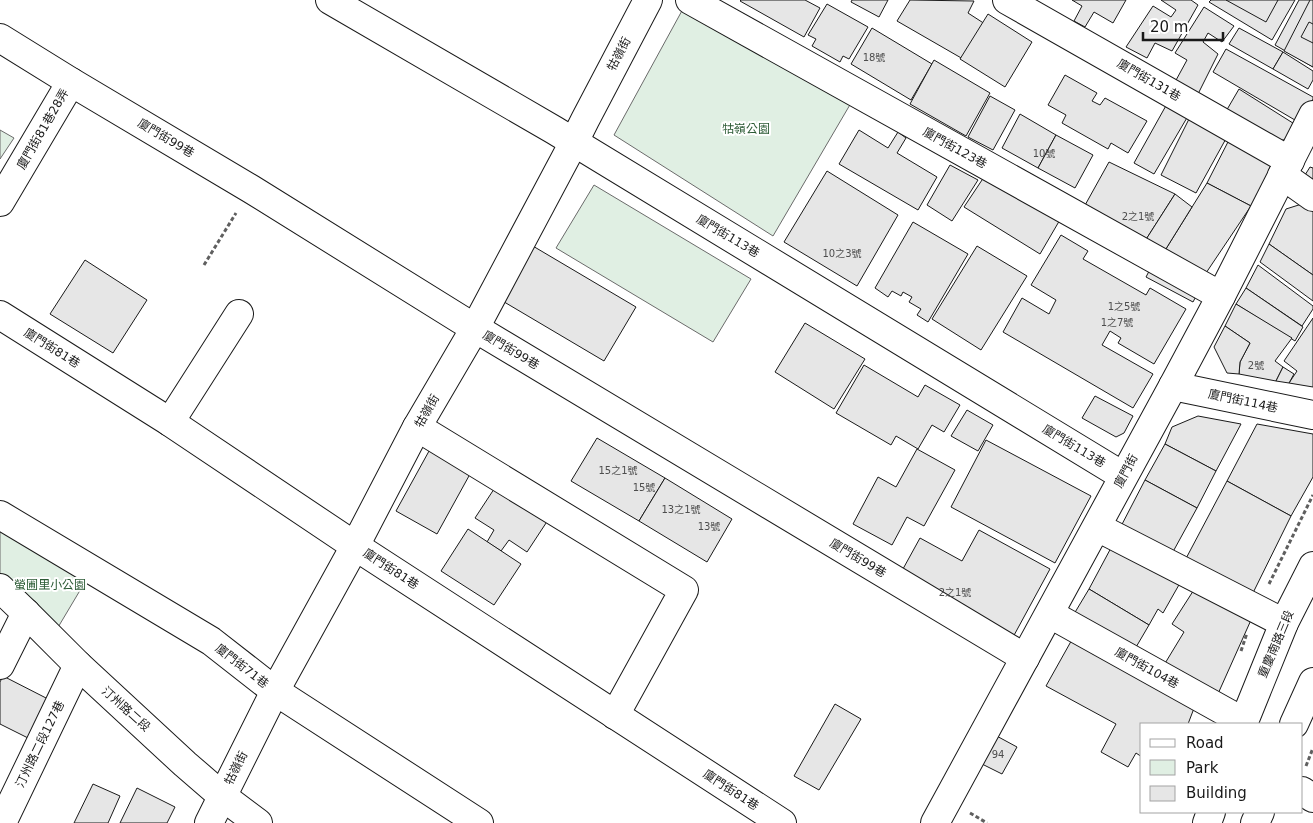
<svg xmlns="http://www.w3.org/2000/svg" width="1313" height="823" font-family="'DejaVu Sans','Noto Sans TC',sans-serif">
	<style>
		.green { fill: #e0efe3; stroke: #6a6a6a }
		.building { fill: #e6e6e6; stroke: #1a1a1a }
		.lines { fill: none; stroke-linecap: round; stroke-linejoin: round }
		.minor-casing { stroke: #1a1a1a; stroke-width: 30 }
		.major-casing { stroke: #1a1a1a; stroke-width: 30 }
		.path { stroke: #5f5f5f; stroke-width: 3; stroke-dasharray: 4 2.5; stroke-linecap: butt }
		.minor { stroke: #fff; stroke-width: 28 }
		.major { stroke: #fff; stroke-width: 28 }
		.labels { text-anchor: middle; stroke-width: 4; stroke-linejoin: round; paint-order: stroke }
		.number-label { font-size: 10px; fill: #4d4d4d }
		.street-label { font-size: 12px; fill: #1a1a1a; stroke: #fff }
		.park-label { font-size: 12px; fill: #2b5a34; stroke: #fff }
	</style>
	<rect width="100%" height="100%" fill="#fff"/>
	<!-- green -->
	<g class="green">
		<polygon points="684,7 851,103 773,236 614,135"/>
		<polygon points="0,130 14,138 0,159"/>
		<polygon points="594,185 751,279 713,342 556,248"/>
		<polygon points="0,524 88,577 57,629 0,577"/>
	</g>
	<!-- building -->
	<g class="building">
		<polygon points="741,0 805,0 820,8 804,37 740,1"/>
		<polygon points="852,0 888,0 879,17 851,2"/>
		<polygon points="910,0 974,1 968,13 985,24 963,59 897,21"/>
		<polygon points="1072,0 1126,0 1113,23 1094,12 1085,27 1074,21 1082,6"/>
		<polygon points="1161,0 1191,0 1198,5 1172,51 1155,43 1147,58 1126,47 1153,6 1171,17 1176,10"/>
		<polygon points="1211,0 1295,0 1272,40 1209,2"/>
		<polygon points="1226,0 1278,0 1266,22"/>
		<polygon points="1299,0 1313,0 1313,67 1275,45"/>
		<polygon points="1310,0 1313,0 1313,67 1284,51"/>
		<polygon points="827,4 868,27 849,59 843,56 840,62 812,46 816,39 808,35"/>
		<polygon points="1204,7 1234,26 1222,42 1208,33 1203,42 1218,54 1198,94 1175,82 1187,60 1175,53"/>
		<polygon points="988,14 1032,42 1005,87 960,59"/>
		<polygon points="1309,22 1313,24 1313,43 1301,37"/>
		<polygon points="872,28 932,64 911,100 851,64"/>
		<polygon points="1239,28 1283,52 1273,69 1229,44"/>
		<polygon points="1226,49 1313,97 1313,99 1300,123 1213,72"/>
		<polygon points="1283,52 1313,71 1313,80 1308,89 1273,69"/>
		<polygon points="934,60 990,93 966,136 910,104"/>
		<polygon points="1065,75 1097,93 1092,101 1100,105 1105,98 1147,121 1128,153 1111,143 1108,149 1062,123 1066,115 1048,105"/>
		<polygon points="1239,89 1296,125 1291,139 1275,141 1225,113"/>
		<polygon points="990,96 1015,110 993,150 968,137"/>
		<polygon points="1168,102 1188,116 1154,174 1134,163"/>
		<polygon points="1020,114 1056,135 1038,168 1002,148"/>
		<polygon points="1191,115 1228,135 1196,193 1161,175"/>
		<polygon points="859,130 888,148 898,132 906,138 897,153 937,177 918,210 839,164"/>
		<polygon points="1056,135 1093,155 1075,188 1038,168"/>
		<polygon points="1231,136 1275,161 1251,206 1207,183"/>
		<polygon points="1109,162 1175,194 1145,241 1084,207"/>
		<polygon points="950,165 978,180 952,221 927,205"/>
		<polygon points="1310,167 1313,168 1313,188 1310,186 1305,175"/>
		<polygon points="827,171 898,215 857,286 784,242"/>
		<polygon points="986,174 1061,218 1040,254 964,207"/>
		<polygon points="1207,183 1251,206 1204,276 1164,252"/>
		<polygon points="1175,194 1192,207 1164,252 1145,241"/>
		<polygon points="1305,203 1313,208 1313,275 1269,244 1286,209"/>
		<polygon points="913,222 968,254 928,322 917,315 921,309 909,302 912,297 903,292 901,296 892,291 888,297 875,288"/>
		<polygon points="1061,235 1088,251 1083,259 1146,295 1150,288 1186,309 1154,364 1118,343 1121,338 1110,331 1102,345 1153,374 1133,408 1003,332 1022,298 1049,314 1056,300 1031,285"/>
		<polygon points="521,239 636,307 604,361 489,293"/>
		<polygon points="1269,244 1313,275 1313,301 1260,262"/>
		<polygon points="977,246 1027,276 981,350 932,319"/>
		<polygon points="1156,258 1203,283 1193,302 1146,277"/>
		<polygon points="85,260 147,300 113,353 50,314"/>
		<polygon points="1258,265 1313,306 1313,309 1302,326 1246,288"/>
		<polygon points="1246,288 1303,327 1295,341 1236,304"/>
		<polygon points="1236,304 1292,338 1275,361 1283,367 1276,381 1239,374 1240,362 1250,343 1225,326"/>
		<polygon points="1313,318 1313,387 1289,383 1297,371 1284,361"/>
		<polygon points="805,323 865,359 834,409 775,372"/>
		<polygon points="1225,326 1250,343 1240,362 1239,374 1227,373 1214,347"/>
		<polygon points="864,365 918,397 925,385 960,405 944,432 932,425 918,449 896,436 891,445 836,413"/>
		<polygon points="1283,367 1294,374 1289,383 1276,381"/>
		<polygon points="1095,396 1133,416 1124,433 1116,437 1082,418"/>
		<polygon points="967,410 993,425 978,451 951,436"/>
		<polygon points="1198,416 1241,424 1216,471 1165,444 1172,427"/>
		<polygon points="1257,424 1313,434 1313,477 1291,516 1227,481"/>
		<polygon points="597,438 665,478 639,521 571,481"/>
		<polygon points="986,440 1091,496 1055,563 951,507"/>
		<polygon points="434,442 475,465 437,534 396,511"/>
		<polygon points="1165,444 1216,471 1197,508 1145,480"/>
		<polygon points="917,449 955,470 924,526 907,517 892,545 853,524 878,477 896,487"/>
		<polygon points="665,478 732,519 707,562 639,521"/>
		<polygon points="1145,480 1197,508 1169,559 1118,532"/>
		<polygon points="1227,481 1291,516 1248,603 1182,566"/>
		<polygon points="498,483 550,517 527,552 509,540 501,551 487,542 494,530 475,518"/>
		<polygon points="468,529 521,564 494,605 441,571"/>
		<polygon points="979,530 1050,569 1012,639 898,578 920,538 962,561"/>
		<polygon points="1112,546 1180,583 1163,613 1158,609 1149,625 1089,589"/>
		<polygon points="1197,585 1251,620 1217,696 1164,665 1184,632 1172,624"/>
		<polygon points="1089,589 1149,625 1132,654 1071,619"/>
		<polygon points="1074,636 1196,703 1188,724 1142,724 1142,757 1136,753 1128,767 1101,752 1116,724 1046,686"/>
		<polygon points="3,676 48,699 28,738 0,724 0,682"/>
		<polygon points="835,704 861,719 819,790 794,776"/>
		<polygon points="993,734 1017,747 1002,774 978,762"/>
		<polygon points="93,784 120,796 108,823 74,823"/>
		<polygon points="137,788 175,807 167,823 120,823"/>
	</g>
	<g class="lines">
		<!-- minor casing -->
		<g class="minor-casing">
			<g id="minor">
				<polyline points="330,0 554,130 1123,476"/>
				<polyline points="690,0 1221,296"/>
				<polyline points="1007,0 1290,161"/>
				<polyline points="0,38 71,82 251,189 460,319 1025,658"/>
				<polyline points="1282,175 1313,197"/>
				<polyline points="0,202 71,82"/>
				<polyline points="0,315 170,422 355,546 782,823"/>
				<polyline points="1173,386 1313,415"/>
				<polyline points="170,422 239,314"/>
				<polyline points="417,427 684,590 615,715"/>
				<polyline points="0,515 211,641 275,691 479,823"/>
				<polyline points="1097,527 1284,623"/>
				<polyline points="0,588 26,613 78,665 185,764 222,796 258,823"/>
				<polyline points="1050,614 1244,722"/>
				<polyline points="0,665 26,613"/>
				<polyline points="1302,791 1313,798"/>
				<polyline points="2,823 78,665"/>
				<polyline points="209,823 275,691 355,546 417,427 475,328 574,142 585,120 648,0"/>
				<polyline points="935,823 1173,386 1221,296 1313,115"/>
			</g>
		</g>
		<!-- major casing -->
		<g class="major-casing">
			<g id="major">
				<polyline points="1243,724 1284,623 1313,566"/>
				<polyline points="1294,724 1313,682"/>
				<polyline points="1207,823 1211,812"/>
				<polyline points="1255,823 1260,812"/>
			</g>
		</g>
		<!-- path -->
		<g class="path">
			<polyline points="204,265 236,213"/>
			<polyline points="1269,584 1313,495"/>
			<polyline points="1241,651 1247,633"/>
			<polyline points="1306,766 1313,748"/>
			<polyline points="970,813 987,823"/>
		</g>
		<!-- minor -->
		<use href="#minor" class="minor"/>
		<!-- major -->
		<use href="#major" class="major"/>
	</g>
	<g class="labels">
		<!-- number labels -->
		<g class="number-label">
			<text x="874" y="61">18號</text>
			<text x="1044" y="157">10號</text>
			<text x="1138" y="220">2之1號</text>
			<text x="842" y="257">10之3號</text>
			<text x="1124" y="310">1之5號</text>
			<text x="1117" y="326">1之7號</text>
			<text x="1256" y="369">2號</text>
			<text x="618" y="474">15之1號</text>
			<text x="644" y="491">15號</text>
			<text x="681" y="513">13之1號</text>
			<text x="709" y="530">13號</text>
			<text x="955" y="596">2之1號</text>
			<text x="998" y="758">94</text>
		</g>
		<!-- street labels -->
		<g class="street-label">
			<text transform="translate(619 54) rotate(-62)" y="4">牯嶺街</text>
			<text transform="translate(1149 80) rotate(30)" y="4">廈門街131巷</text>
			<text transform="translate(43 129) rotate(-60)" y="4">廈門街81巷28弄</text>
			<text transform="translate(166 138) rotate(31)" y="4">廈門街99巷</text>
			<text transform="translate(955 148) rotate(29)" y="4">廈門街123巷</text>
			<text transform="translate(728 236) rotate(31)" y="4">廈門街113巷</text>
			<text transform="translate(52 348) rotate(32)" y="4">廈門街81巷</text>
			<text transform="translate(511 350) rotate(31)" y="4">廈門街99巷</text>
			<text transform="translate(1243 401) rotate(12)" y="4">廈門街114巷</text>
			<text transform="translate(427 411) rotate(-60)" y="4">牯嶺街</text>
			<text transform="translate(1074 446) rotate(31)" y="4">廈門街113巷</text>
			<text transform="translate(1126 471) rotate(-62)" y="4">廈門街</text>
			<text transform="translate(858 558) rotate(31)" y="4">廈門街99巷</text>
			<text transform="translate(391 569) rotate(33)" y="4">廈門街81巷</text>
			<text transform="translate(1276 644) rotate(-67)" y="4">重慶南路三段</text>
			<text transform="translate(242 666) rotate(38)" y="4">廈門街71巷</text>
			<text transform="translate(1147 668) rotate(29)" y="4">廈門街104巷</text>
			<text transform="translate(126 709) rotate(42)" y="4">汀州路二段</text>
			<text transform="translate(40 744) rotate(-64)" y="4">汀州路二段127巷</text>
			<text transform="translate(236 768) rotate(-63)" y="4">牯嶺街</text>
			<text transform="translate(731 790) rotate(33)" y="4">廈門街81巷</text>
		</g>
		<!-- park labels -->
		<g class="park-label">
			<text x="746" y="133">牯嶺公園</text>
			<text x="50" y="589">螢圃里小公園</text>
		</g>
	</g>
	<!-- legend -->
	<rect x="1140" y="723" width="162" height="90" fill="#ffffff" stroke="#a3a3a3"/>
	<rect x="1150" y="739" width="25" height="8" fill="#ffffff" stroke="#a3a3a3"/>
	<text x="1186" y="748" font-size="15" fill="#1a1a1a">Road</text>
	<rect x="1150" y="760" width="25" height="15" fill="#e0efe3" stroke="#a3a3a3"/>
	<text x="1186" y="773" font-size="15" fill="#1a1a1a">Park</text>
	<rect x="1150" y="786" width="25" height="15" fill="#e6e6e6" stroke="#a3a3a3"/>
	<text x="1186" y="798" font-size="15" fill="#1a1a1a">Building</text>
	<!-- scale -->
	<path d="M1143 32v8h80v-8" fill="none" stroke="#1a1a1a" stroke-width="2.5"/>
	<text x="1150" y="32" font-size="15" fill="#1a1a1a" stroke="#ffffff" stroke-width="4" paint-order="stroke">20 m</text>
</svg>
